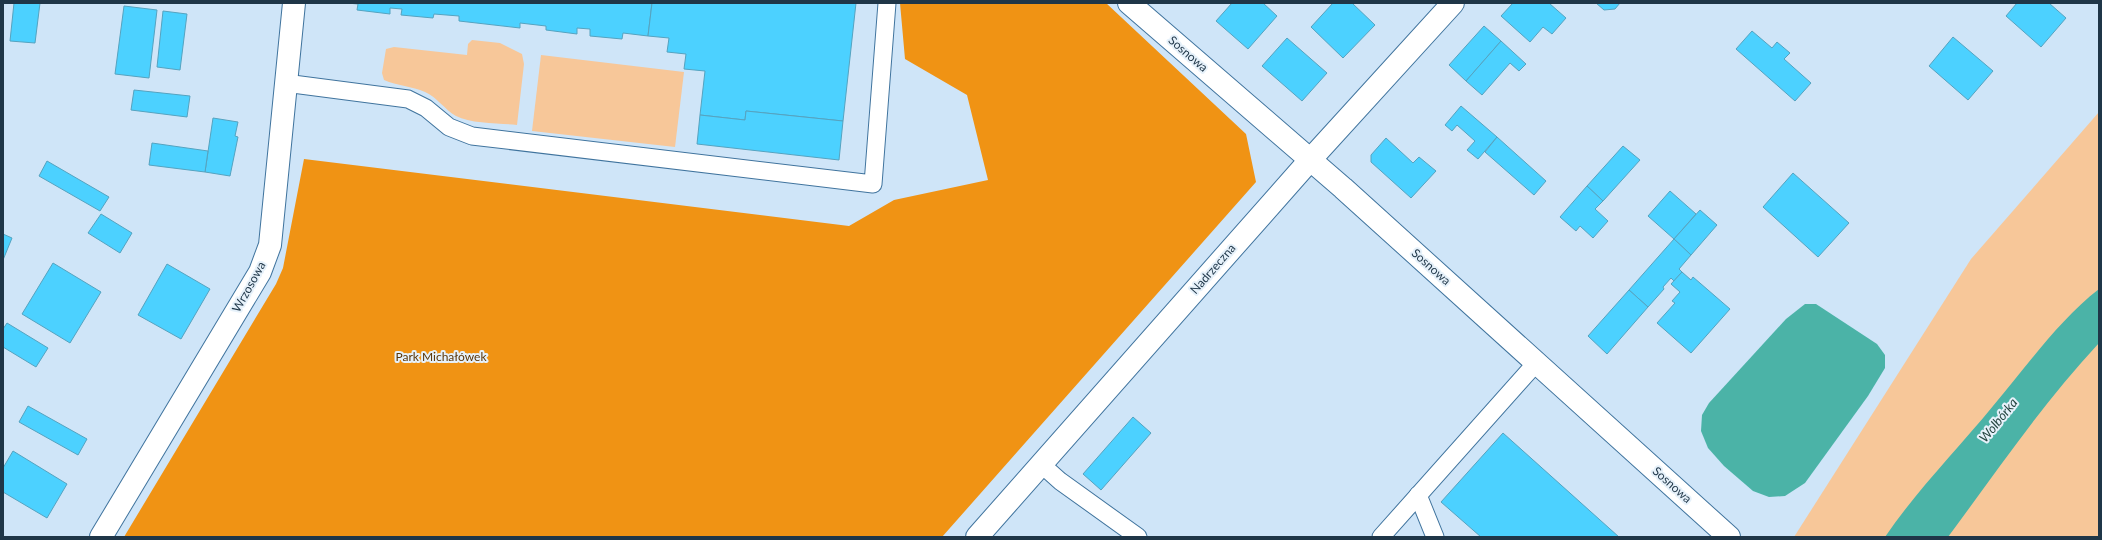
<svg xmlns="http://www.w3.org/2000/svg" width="2102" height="540" font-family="Lato,sans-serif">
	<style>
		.green { fill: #f7c799 }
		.forest { fill: #f09314 }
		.water { fill: #4bb3a7 }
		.building { fill: #4cd1ff; stroke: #55a3c0 }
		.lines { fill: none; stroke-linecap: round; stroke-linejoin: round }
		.lane-casing { stroke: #40749e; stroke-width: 19 }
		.street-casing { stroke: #40749e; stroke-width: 24 }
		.lane { stroke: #fff; stroke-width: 17 }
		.street { stroke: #fff; stroke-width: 22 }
		.labels { text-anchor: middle; stroke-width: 4; stroke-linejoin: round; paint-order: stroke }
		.street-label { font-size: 12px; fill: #1f3648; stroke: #e6f1fa }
		.park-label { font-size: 12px; fill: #5a3507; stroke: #e6f1fa }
		.water-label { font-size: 13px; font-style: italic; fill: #254540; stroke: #e6f1fa }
	</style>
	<rect width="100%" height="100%" fill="#cfe5f8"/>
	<!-- green -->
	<g class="green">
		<path d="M472 40 500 43 522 54 524 64 517 125C500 123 471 124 456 116 445 110 437 97 425 92 412 86 397 86 384 80L382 73 386 49 394 47 467 55 468 44Z"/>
		<polygon points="541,55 684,72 675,147 532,131"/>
		<polygon points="2099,112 2099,537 1794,537 1971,259"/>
	</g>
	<!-- forest -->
	<polygon class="forest" points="900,3 1106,3 1246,134 1256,182 942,537 124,537 276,284 283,268 304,159 849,226 894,200 988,180 967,95 905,59"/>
	<!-- water -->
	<g class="water">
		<path d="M2099 289V343C2043 403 1997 471 1948 537H1885C1917 490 1957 450 1993 406 2026 367 2059 320 2099 289Z"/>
		<polygon points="1805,304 1816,304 1877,344 1885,355 1885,368 1868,396 1805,483 1785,496 1769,497 1753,491 1724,466 1708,448 1701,431 1702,415 1709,403 1786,319"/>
	</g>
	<!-- building -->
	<g class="building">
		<polygon points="14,3 40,3 35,43 10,41"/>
		<polygon points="347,3 652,3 648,36 623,33 622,39 590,36 590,29 577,28 577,34 546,30 546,26 520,23 520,28 459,21 459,16 434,14 433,18 401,15 402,9 390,8 390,14 357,10 358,4"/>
		<polygon points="652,3 856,3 843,121 746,111 745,120 700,115 705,71 684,69 686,54 667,52 669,38 648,36"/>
		<polygon points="1232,3 1263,3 1277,16 1248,49 1216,21"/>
		<polygon points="1333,3 1352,3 1375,25 1343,58 1311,27"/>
		<polygon points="1513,3 1549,3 1566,18 1552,34 1543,27 1530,42 1501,16"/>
		<polygon points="1596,3 1620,3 1615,9 1604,10"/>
		<polygon points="2017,3 2049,3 2066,18 2041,47 2006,16"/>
		<polygon points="124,6 157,10 149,78 115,74"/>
		<polygon points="163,11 187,14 180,70 157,67"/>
		<polygon points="1484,26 1501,41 1466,81 1449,65"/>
		<polygon points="1752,31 1772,48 1777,42 1790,53 1784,59 1811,83 1795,101 1736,49"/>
		<polygon points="1953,37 1993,71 1968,100 1929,66"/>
		<polygon points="1287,38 1327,73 1302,101 1262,66"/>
		<polygon points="1501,41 1526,64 1519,71 1510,63 1482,95 1466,81"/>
		<polygon points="134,90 190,96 187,117 131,110"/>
		<polygon points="1461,106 1497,137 1478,159 1467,150 1475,141 1457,125 1452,131 1445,125"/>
		<polygon points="746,111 843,121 839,160 697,144 700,115 745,120"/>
		<polygon points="213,118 238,122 235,136 238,137 230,176 205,172"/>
		<polygon points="1497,137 1546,181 1534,195 1485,152"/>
		<polygon points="1386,138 1413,163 1419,157 1436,171 1411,198 1371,162 1371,155"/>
		<polygon points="152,143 208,151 205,172 149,165"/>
		<polygon points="1623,146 1640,160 1603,201 1587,186"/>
		<polygon points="47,161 109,197 100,211 39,176"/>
		<polygon points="1793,173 1849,223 1818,257 1763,207"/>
		<polygon points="1587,186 1603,201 1595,209 1608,221 1593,238 1580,226 1576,231 1560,217"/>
		<polygon points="1670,191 1696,214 1674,239 1648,216"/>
		<polygon points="1700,210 1717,225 1691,255 1674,239"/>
		<polygon points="101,214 132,233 120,253 88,233"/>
		<polygon points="3,234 12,238 3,260"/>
		<polygon points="1674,239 1691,255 1679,269 1682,272 1674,281 1671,278 1663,287 1664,289 1648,307 1629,290"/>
		<polygon points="53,263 101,292 70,343 22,314"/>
		<polygon points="167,264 210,289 181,339 138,315"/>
		<polygon points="1682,272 1691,280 1693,277 1730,309 1691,353 1657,323 1675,303 1672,301 1680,292 1671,284"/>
		<polygon points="1629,290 1648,307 1607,354 1588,336"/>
		<polygon points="7,323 48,348 36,367 3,347 3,329"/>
		<polygon points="28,406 87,439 78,455 19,422"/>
		<polygon points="1133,417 1151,433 1101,490 1083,474"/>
		<polygon points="1503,433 1619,537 1481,537 1441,502"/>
		<polygon points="13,451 67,484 47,518 3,492 3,468"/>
	</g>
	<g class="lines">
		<!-- lane casing -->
		<g class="lane-casing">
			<g id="lane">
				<polyline points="285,83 408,99 426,108 449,127 472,136 873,184 887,3"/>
				<polyline points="1041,464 1060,481 1138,537"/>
				<polyline points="1418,495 1435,537"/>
				<polyline points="1381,537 1537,362"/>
			</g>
		</g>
		<!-- street casing -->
		<g class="street-casing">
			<g id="street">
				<polyline points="1129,3 1343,188 1729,537"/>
				<polyline points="101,537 260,272 270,245 294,3"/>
				<polyline points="977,537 1310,160 1453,3"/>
			</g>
		</g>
		<!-- lane -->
		<use href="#lane" class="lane"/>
		<!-- street -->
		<use href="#street" class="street"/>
	</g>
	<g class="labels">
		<!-- street labels -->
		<g class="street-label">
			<text transform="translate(1188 54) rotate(41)" y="4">Sosnowa</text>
			<text transform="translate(1431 267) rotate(42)" y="4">Sosnowa</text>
			<text transform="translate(1213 269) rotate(-49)" y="4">Nadrzeczna</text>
			<text transform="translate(249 287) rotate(-61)" y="4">Wrzosowa</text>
			<text transform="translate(1672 485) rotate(42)" y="4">Sosnowa</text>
		</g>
		<!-- park labels -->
		<g class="park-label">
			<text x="441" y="361">Park Michałówek</text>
		</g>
		<!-- water labels -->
		<g class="water-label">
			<text transform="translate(1998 420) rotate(-51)" y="5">Wolbórka</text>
		</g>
	</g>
	<!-- border -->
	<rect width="2102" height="540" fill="none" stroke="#1f3648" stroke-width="8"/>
</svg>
